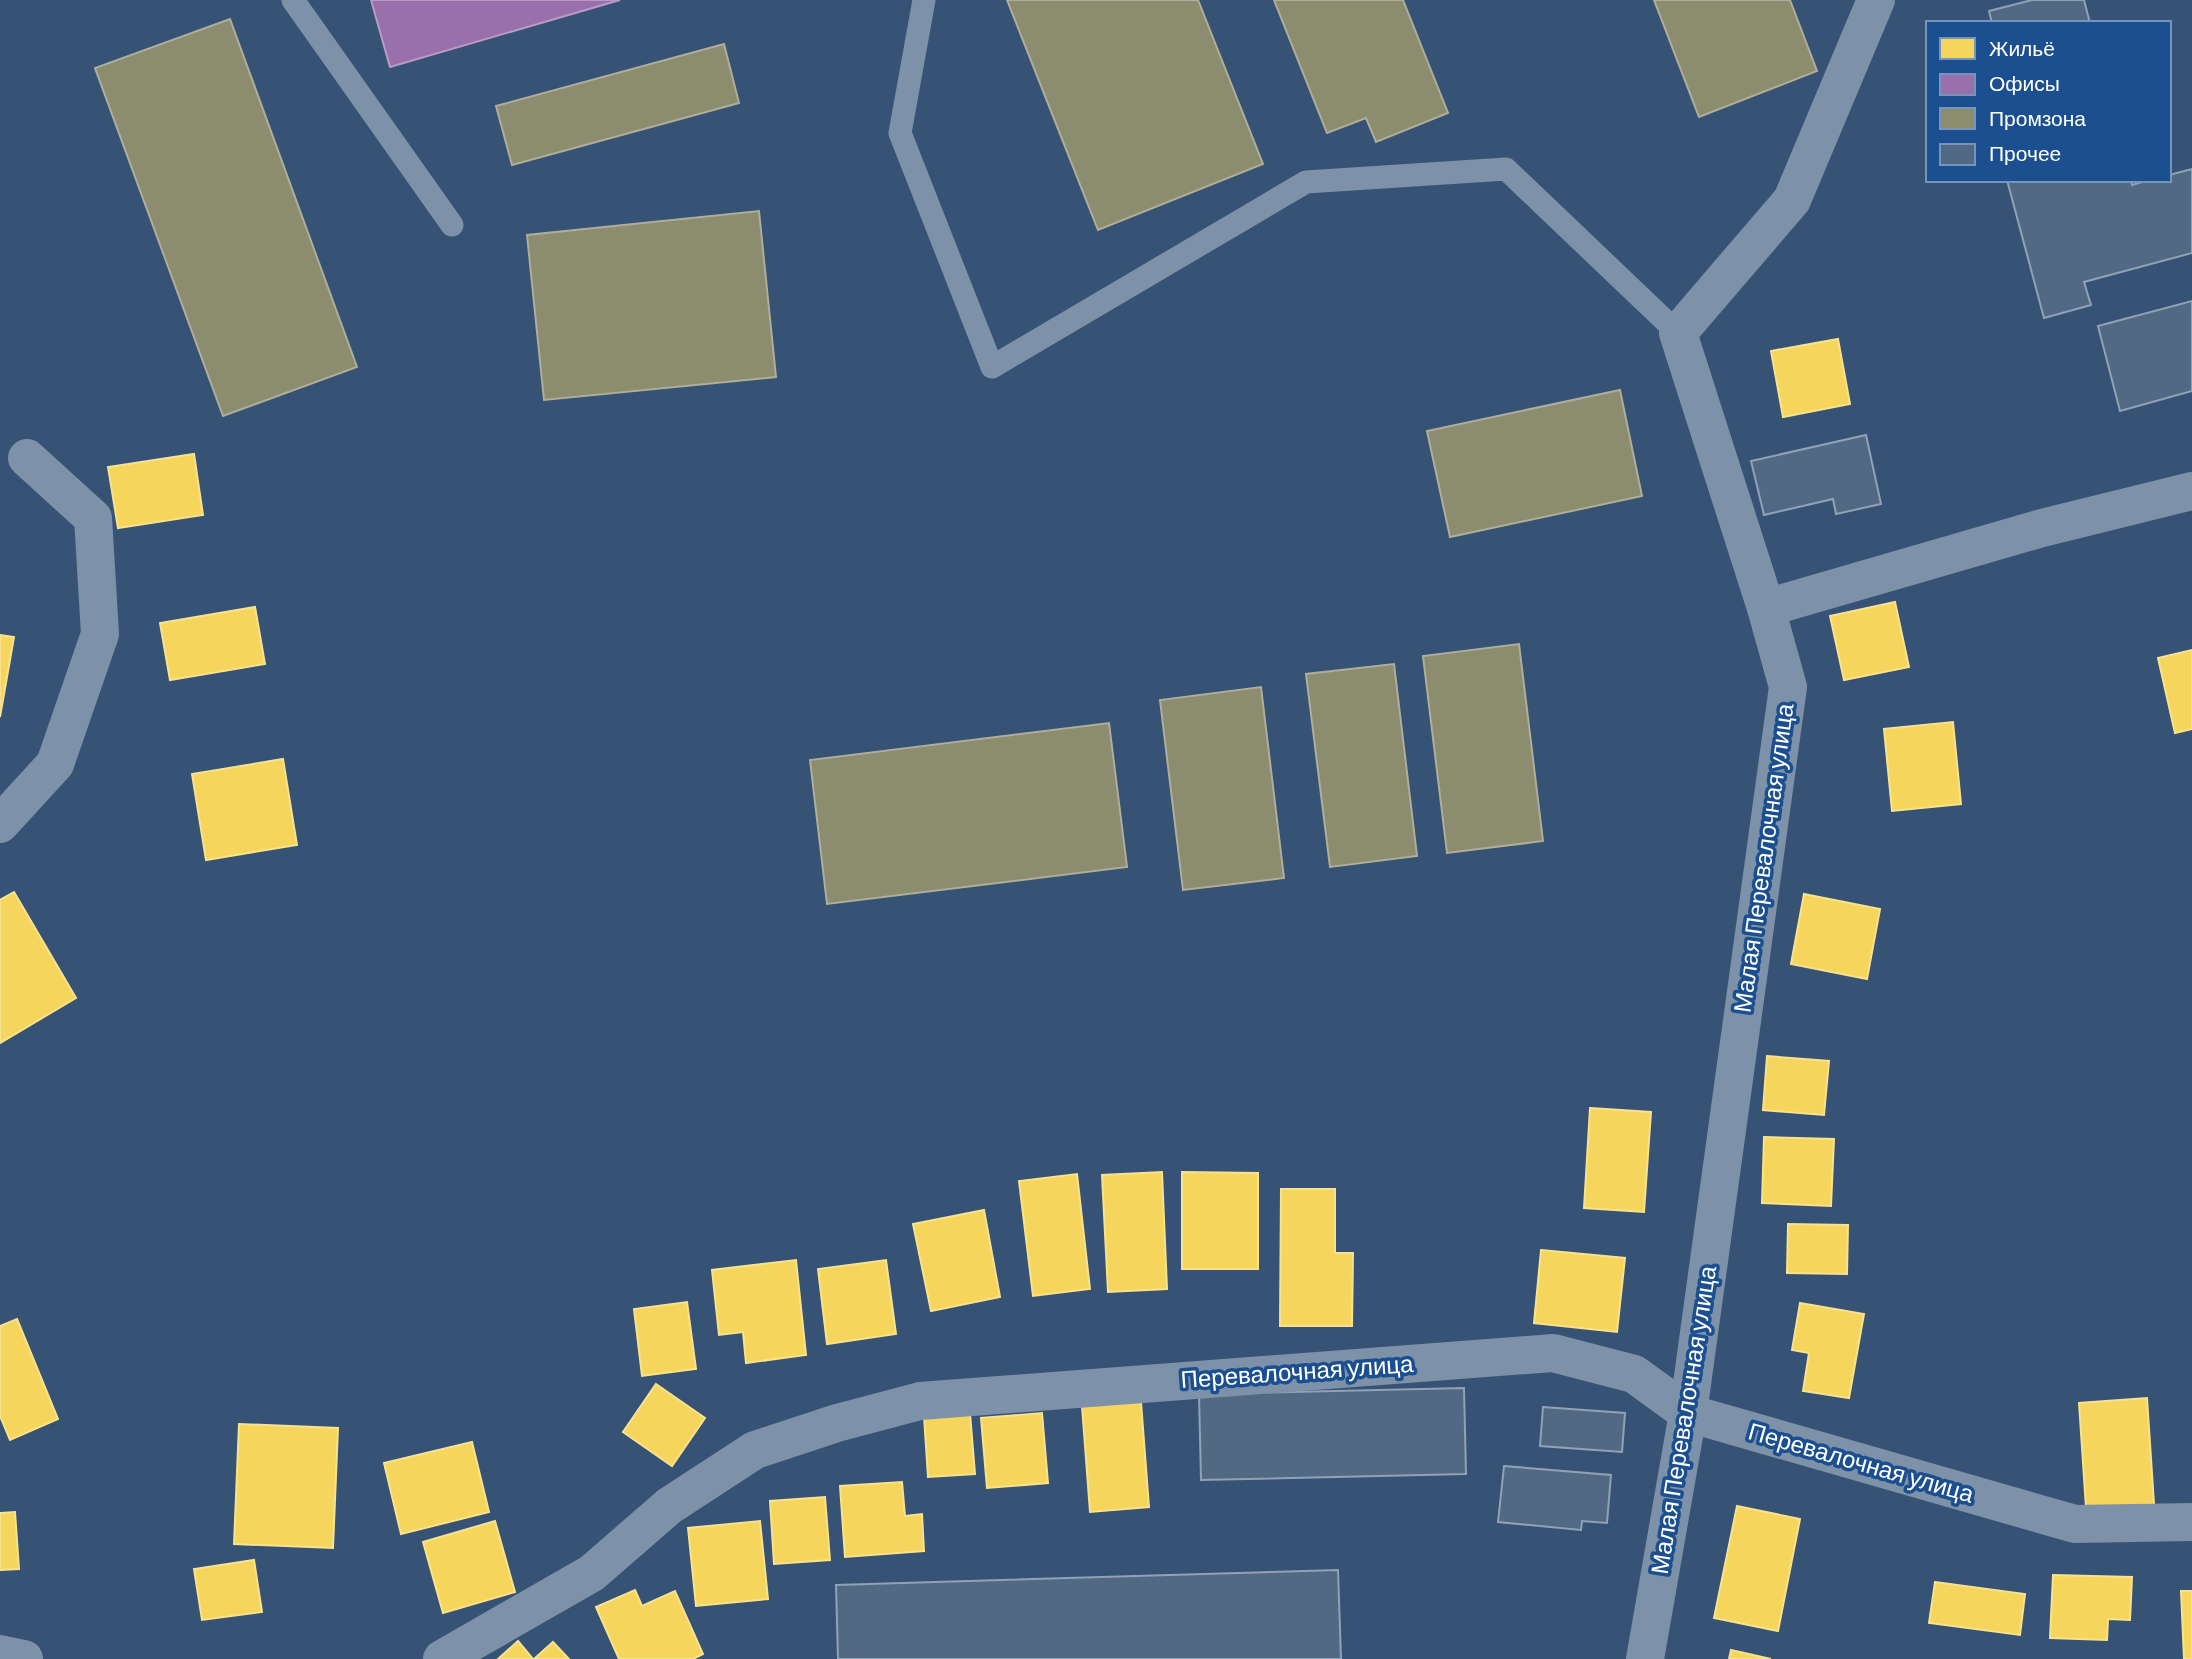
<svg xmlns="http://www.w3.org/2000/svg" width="2192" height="1659" font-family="Barlow,sans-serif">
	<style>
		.homes { fill: #f6d55c; stroke: #f9e28d; stroke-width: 2 }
		.offices { fill: #9970ab; stroke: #b89bc4; stroke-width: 2 }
		.industry { fill: #8c8c6e; stroke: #aeae9a; stroke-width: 2 }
		.building { fill: #526984; stroke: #92a2b6; stroke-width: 2 }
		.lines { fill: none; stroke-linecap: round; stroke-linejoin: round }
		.lane { stroke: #7d92a8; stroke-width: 23 }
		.street { stroke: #7d92a8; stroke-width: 38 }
		.labels { text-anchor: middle; stroke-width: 7; stroke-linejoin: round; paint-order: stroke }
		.street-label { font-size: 24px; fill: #fff; stroke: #1b4f8f }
	</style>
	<rect width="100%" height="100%" fill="#365274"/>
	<!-- homes -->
	<g class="homes">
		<polygon points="1838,339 1850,404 1783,417 1771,351"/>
		<polygon points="194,454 203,515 118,528 108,467"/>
		<polygon points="1895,602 1909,667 1844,680 1830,616"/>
		<polygon points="255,607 265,664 170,680 160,623"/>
		<polygon points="0,635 14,637 0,717"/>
		<polygon points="2192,650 2192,729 2175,733 2158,658"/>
		<polygon points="1953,722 1961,804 1892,811 1884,729"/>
		<polygon points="283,759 297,845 206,860 192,774"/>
		<polygon points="14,892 76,998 0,1043 0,900"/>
		<polygon points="1804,894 1880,909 1867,979 1791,964"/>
		<polygon points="1767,1056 1829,1061 1824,1115 1763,1110"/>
		<polygon points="1590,1108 1651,1112 1644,1212 1584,1208"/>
		<polygon points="1764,1137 1834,1139 1831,1206 1762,1203"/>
		<polygon points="1162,1172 1167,1289 1108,1292 1102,1175"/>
		<polygon points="1182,1172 1258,1173 1258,1269 1182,1269"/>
		<polygon points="1077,1174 1090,1289 1033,1296 1019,1181"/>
		<polygon points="1281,1189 1335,1189 1335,1253 1353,1253 1352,1326 1280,1326"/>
		<polygon points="984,1210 1000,1297 931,1311 913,1224"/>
		<polygon points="1788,1224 1848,1225 1847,1274 1787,1273"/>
		<polygon points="1541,1250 1625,1258 1617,1332 1534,1323"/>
		<polygon points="796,1260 806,1355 746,1363 743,1332 719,1335 712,1270"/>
		<polygon points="886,1260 896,1334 827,1344 818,1269"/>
		<polygon points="687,1302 696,1369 642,1376 634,1309"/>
		<polygon points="1800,1303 1864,1314 1849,1398 1803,1391 1809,1353 1792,1350"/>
		<polygon points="17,1319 58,1419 10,1440 0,1416 0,1326"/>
		<polygon points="656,1384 705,1418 672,1466 623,1432"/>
		<polygon points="2147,1398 2154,1504 2086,1508 2079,1403"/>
		<polygon points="1141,1402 1149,1507 1090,1512 1082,1406"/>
		<polygon points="970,1413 975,1474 928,1477 924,1416"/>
		<polygon points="1042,1413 1048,1483 987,1488 981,1418"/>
		<polygon points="239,1424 338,1428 333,1548 234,1544"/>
		<polygon points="472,1442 489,1512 401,1534 384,1463"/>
		<polygon points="902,1482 905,1516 922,1514 924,1551 845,1557 840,1486"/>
		<polygon points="825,1497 830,1560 774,1564 770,1501"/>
		<polygon points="1737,1506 1800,1519 1778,1631 1714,1618"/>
		<polygon points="15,1512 19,1569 0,1570 0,1513"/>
		<polygon points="495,1521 515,1592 443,1613 423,1542"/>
		<polygon points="760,1521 768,1599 696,1606 688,1528"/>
		<polygon points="254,1560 262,1612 202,1620 194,1569"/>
		<polygon points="2053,1575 2132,1577 2130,1620 2108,1619 2107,1640 2050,1638"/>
		<polygon points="1935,1582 2025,1594 2020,1635 1929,1623"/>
		<polygon points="635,1590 642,1606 675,1591 703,1654 693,1659 619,1659 596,1607"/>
		<polygon points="2181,1591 2192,1591 2192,1659 2184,1659"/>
		<polygon points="518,1641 533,1659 498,1659"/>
		<polygon points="553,1642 569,1659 534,1659"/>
		<polygon points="1731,1650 1771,1659 1729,1659"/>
	</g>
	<!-- offices -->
	<polygon class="offices" points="371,0 620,0 390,67"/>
	<!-- industry -->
	<g class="industry">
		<polygon points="1007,0 1198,0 1263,164 1098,230"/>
		<polygon points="1274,0 1403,0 1448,113 1376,142 1366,118 1327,133"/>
		<polygon points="1654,0 1790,0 1817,71 1699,117"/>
		<polygon points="230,19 357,367 223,416 95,68"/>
		<polygon points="724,44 739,103 512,165 496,106"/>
		<polygon points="759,211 776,377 544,400 527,235"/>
		<polygon points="1620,390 1642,496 1450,537 1427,431"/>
		<polygon points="1519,644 1543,841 1447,853 1423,656"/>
		<polygon points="1394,664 1417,856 1330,867 1306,674"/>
		<polygon points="1261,687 1284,878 1183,890 1160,700"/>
		<polygon points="1109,723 1127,867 827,904 810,760"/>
	</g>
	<!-- building -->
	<g class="building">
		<polygon points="2032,0 2084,0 2090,23 1992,23 1989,11"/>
		<polygon points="2192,169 2192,253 2084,282 2091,305 2044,318 2007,180 2131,180 2132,185 2149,180 2169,180 2169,175"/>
		<polygon points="2192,301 2192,391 2120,411 2098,326"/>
		<polygon points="1866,435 1881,504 1836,514 1833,499 1764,515 1751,461"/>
		<polygon points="1464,1388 1466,1474 1201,1480 1199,1394"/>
		<polygon points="1543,1407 1625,1413 1622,1452 1540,1446"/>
		<polygon points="1504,1466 1611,1475 1607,1523 1582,1521 1581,1530 1498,1522"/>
		<polygon points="1338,1570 1341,1659 838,1659 836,1585"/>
	</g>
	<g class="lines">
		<!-- lane -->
		<g class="lane">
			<polyline points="293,0 452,225"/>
			<polyline points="924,0 900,133 992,367 1306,182 1506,169 1678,333"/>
		</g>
		<!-- street -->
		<g class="street">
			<polyline points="1766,608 2042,528 2192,491"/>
			<polyline points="0,824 55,764 100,634 93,518 27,458"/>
			<polyline points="0,1654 24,1659"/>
			<polyline points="442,1659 592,1573 669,1506 755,1450 837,1423 920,1401 1553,1353 1634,1374 1688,1413 2075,1524 2192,1522"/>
			<polyline points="1645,1659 1688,1413 1788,687 1766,608 1678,333 1792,200 1876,0"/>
		</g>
	</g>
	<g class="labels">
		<!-- street labels -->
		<g class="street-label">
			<text transform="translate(1764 858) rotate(-82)" y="8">Малая Перевалочная улица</text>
			<text transform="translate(1297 1372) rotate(-4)" y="8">Перевалочная улица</text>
			<text transform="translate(1684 1420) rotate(-81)" y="8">Малая Перевалочная улица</text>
			<text transform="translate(1861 1463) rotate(16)" y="8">Перевалочная улица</text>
		</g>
	</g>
	<!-- legend -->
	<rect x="1926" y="21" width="245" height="161" fill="#1b4f8f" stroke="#7695bc" stroke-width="2"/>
	<rect x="1940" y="38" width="35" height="21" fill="#f6d55c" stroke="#7695bc" stroke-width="2"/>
	<text x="1989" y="56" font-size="21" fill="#ffffff">Жильё</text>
	<rect x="1940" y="74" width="35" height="21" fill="#9970ab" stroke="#7695bc" stroke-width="2"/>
	<text x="1989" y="91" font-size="21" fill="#ffffff">Офисы</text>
	<rect x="1940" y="108" width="35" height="21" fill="#8c8c6e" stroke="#7695bc" stroke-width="2"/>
	<text x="1989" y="126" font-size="21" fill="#ffffff">Промзона</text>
	<rect x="1940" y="144" width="35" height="21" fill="#526984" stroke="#7695bc" stroke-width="2"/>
	<text x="1989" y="161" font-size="21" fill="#ffffff">Прочее</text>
</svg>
